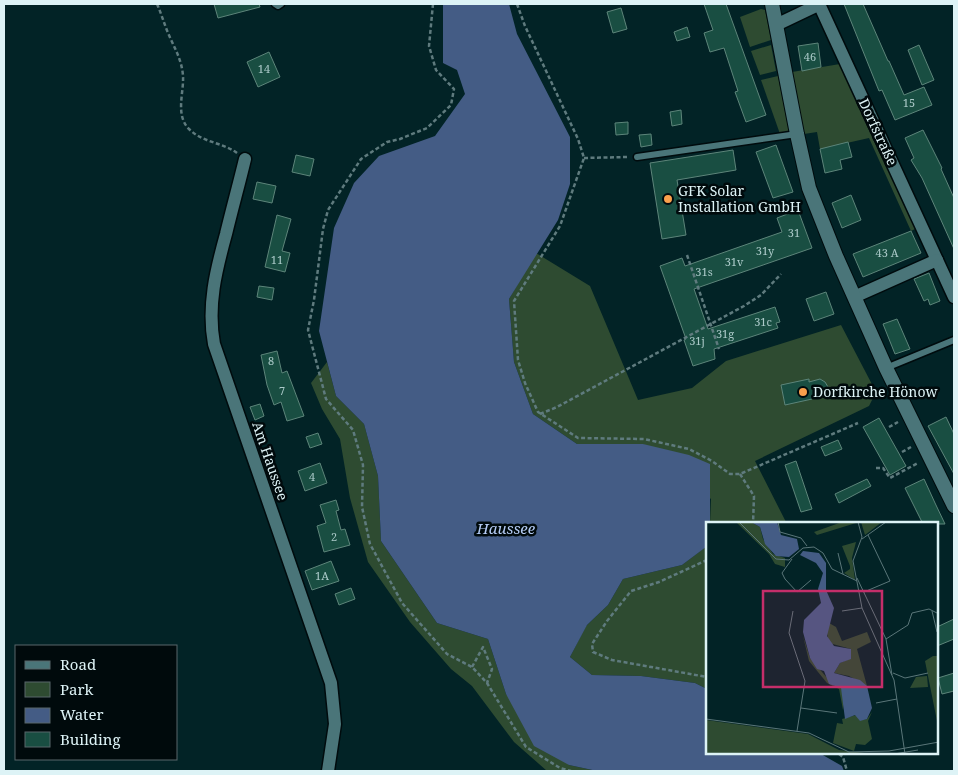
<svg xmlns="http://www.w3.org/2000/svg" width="958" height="775" font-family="'Noto Serif',serif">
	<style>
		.green { fill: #2e4b31 }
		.water { fill: #445c85 }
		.building { fill: #194e42; stroke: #5d857a }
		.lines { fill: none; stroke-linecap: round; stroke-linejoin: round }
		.service-casing { stroke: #000b0d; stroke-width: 9 }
		.minor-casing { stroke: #000b0d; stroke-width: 15 }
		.secondary-casing { stroke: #000b0d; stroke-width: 16 }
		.path { stroke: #5f7b7e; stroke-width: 2.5; stroke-dasharray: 4 2.5; stroke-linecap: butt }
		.service { stroke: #4a7579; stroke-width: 6 }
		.minor { stroke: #4a7579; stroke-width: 12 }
		.secondary { stroke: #4a7579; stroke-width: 14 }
		.poi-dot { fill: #f9a04c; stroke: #000a0c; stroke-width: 2 }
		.labels { text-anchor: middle; stroke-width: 5; stroke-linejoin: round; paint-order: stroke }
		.number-label { font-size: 11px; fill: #accac9 }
		.street-label { font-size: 14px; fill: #ddf3f6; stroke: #000a0c }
		.poi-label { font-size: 14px; fill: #ddf3f6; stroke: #000a0c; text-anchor: start }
		.water-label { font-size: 15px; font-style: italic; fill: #b4cbf4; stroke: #000a0c }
		.inset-road { fill: none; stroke: #5a7679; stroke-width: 1 }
		.view { fill: #c52e6a; fill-opacity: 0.15; stroke: #c52e6a; stroke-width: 2.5 }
		.inset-edge { fill: none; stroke: #ddf3f6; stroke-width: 2.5 }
	</style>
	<rect width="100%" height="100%" fill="#022326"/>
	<!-- green -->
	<g class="green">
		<polygon points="761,9 765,10 771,40 750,47 740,17"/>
		<polygon points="771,45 776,71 760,75 751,51"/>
		<polygon points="840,64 917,228 911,231 869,138 820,149 817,132 804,134 792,72"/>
		<polygon points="778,76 789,132 780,134 761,80"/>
		<polygon points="536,253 590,286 638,400 692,388 726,361 841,325 876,392 869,406 755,461 787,524 710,524 711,499 643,444 577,444 533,414 514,362 509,299"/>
		<polygon points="327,362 336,396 364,424 378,476 381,541 437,623 488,639 506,694 569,765 597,771 547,771 514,742 472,686 451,669 410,622 368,562 350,498 340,439 322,409 311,383"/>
		<polygon points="707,546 707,689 695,683 641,676 592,675 570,657 586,626 608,605 623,579 682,565"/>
	</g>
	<!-- water -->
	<polygon class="water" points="443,4 509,4 517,34 570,137 570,184 558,220 509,299 514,362 533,414 577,444 643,444 689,455 710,464 710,524 707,524 706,547 682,565 623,579 608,605 587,625 570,657 592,675 641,676 695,683 707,689 707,754 821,754 842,766 844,771 597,771 569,765 534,746 506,694 488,639 437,623 381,541 378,476 364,424 336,396 319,331 334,228 354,183 379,156 435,136 465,94 457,70 443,63"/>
	<!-- building -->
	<g class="building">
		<polygon points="214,4 259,4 260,7 218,18"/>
		<polygon points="704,4 726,4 766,115 746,122 735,92 738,91 724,48 710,52 704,33 713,30"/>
		<polygon points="844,4 863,4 888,61 889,61 904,95 924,87 932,105 895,120 882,90 879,91"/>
		<polygon points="621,8 627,29 613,33 607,12"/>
		<polygon points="687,27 690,37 677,41 674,32"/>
		<polygon points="818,43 821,67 802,71 798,46"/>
		<polygon points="919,45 934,80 922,85 908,50"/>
		<polygon points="269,52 280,77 258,87 247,62"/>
		<polygon points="681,110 682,124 672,126 670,112"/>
		<polygon points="628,122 628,134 616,135 615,123"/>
		<polygon points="923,130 942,168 941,169 954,198 954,249 922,178 911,160 914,158 905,138"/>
		<polygon points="651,134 652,145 641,147 639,135"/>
		<polygon points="848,142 852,157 840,160 842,169 825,173 820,149"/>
		<polygon points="776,145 793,192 773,198 756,152"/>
		<polygon points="733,150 736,170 677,180 686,235 662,239 650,163"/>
		<polygon points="296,155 314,159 310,176 292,172"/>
		<polygon points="257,182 276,186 272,203 253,199"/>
		<polygon points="851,195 861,220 842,228 832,203"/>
		<polygon points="798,210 812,248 694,289 708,329 775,307 780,322 776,323 778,328 714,349 715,359 693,366 684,340 686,339 660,266 682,258 685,266 782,232 777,218"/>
		<polygon points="277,215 291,219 282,251 290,253 285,272 265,267"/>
		<polygon points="911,231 921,253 863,277 853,254"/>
		<polygon points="929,273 940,301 930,305 928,299 924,301 914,279"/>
		<polygon points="259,286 274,288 272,300 257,297"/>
		<polygon points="826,292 834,314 814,321 806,299"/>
		<polygon points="897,319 910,349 895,354 883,324"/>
		<polygon points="277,351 282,373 287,371 304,416 287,421 281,402 274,405 267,385 261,355"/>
		<polygon points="809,379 809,382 820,379 825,382 828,387 825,394 812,397 812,399 785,405 781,385"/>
		<polygon points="260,404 264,416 255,420 250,407"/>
		<polygon points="946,417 954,434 954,474 928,426"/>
		<polygon points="879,418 906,466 890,475 863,427"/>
		<polygon points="318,433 322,444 310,448 306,437"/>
		<polygon points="838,440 842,449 825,456 821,447"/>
		<polygon points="796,461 812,509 801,512 785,465"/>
		<polygon points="320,463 327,483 305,491 298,471"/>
		<polygon points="867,479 871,486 839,503 835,494"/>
		<polygon points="924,479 935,503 945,524 923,524 905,488"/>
		<polygon points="336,500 339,510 336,511 341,530 345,529 350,545 324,552 317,526 326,523 320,505"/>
		<polygon points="331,561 339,581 312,590 305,571"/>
		<polygon points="351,588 355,599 339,605 335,594"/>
		<polygon points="954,619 954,639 937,646 937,627"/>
		<polygon points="954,673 954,691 942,694 938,678"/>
	</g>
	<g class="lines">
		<!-- service casing -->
		<g class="service-casing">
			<g id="service">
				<polyline points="275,4 278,6 281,4"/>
				<polyline points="637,157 797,134"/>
				<polyline points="886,368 954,340"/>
			</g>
		</g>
		<!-- minor casing -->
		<g class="minor-casing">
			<g id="minor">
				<polyline points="819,4 954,297"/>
				<polyline points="776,25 820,4"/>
				<path d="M245 159C239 184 232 209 226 234 216 270 207 306 214 344L331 683 335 724 328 771"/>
				<polyline points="854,297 937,260"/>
			</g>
		</g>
		<!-- secondary casing -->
		<g class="secondary-casing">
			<polyline id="secondary" points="772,4 797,134 809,188 836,256 886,368 954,506"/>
		</g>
		<!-- path -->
		<g class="path">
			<path d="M157 4C161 13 164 23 168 33 174 47 182 60 183 76 184 93 175 115 189 129 203 143 222 142 237 153"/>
			<polyline points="433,4 429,46 436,70 454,89 451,105 427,128 400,139 387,142 361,159 328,210 323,229 314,300 308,330 326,399 353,430 363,465 362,507 370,544 402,603 447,654 472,667 487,683 526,747 560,768 571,771"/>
			<polyline points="517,4 525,26 578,139 584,158 560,226 514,301 518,360 525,383 538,412 578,438 644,439 689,449 712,461 730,474 740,474 858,423"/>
			<polyline points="584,158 628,157"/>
			<polyline points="687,255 719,349"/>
			<polyline points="540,414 557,407 744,306 761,295 781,274"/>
			<polyline points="889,427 898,422"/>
			<polyline points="902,452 911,447"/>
			<polyline points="876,468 883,468 890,478 918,463"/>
			<polyline points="740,474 754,496 753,524"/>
			<polyline points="707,560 659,582 631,591 607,621 592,644 593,652 612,660 707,677"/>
			<polyline points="472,667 483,647 492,669 487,683"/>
			<polyline points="839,754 843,757 847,771"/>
		</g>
		<!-- service -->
		<use href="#service" class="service"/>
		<!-- minor -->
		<use href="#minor" class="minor"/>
		<!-- secondary -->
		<use href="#secondary" class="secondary"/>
	</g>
	<!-- markers -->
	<g class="poi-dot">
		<circle cx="668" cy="199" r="5"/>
		<circle cx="803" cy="392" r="5"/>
	</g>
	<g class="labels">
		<!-- number labels -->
		<g class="number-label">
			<text x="810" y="61">46</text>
			<text x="264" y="73">14</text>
			<text x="909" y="107">15</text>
			<text x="794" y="237">31</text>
			<text x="765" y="255">31y</text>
			<text x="887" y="257">43 A</text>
			<text x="277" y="264">11</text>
			<text x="734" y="266">31v</text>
			<text x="704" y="276">31s</text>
			<text x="763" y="326">31c</text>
			<text x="725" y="338">31g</text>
			<text x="697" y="345">31j</text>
			<text x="271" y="365">8</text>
			<text x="282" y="395">7</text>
			<text x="312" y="481">4</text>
			<text x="334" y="541">2</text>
			<text x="322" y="580">1A</text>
		</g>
		<!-- street labels -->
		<g class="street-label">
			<text transform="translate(878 132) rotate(65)" y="5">Dorfstraße</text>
			<text transform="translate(270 461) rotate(71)" y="5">Am Haussee</text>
		</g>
		<!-- poi labels -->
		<g class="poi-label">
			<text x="678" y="196">GFK Solar<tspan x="678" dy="16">Installation GmbH</tspan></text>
			<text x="813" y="397">Dorfkirche Hönow</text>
		</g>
		<!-- water labels -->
		<g class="water-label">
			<text x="506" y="534">Haussee</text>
		</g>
	</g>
	<!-- overview -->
	<g transform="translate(706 522)">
		<rect width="232" height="232" fill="#022326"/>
		<path d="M30 0H45L54 5 57 17 67 32 79 36V45L69 42 63 32ZM136 0 150 1 111 13 108 10ZM155 0H176L159 13ZM150 20 146 36 149 58 138 51 144 47V44L136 24ZM123 101 130 105 136 119 161 110 165 120 151 127 161 164 143 154 128 151 134 141 145 136V127L123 121 120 106ZM97 114 104 136 128 164 135 166 139 176 137 188 133 167 121 161 103 139ZM227 134H232V204L219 139ZM221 154 222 165 204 166 210 155ZM166 190 162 199 166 217 159 223 150 222 148 229 127 221 131 201 137 202 136 197 150 193 154 198 161 197ZM0 198 102 212 133 228 167 232H0Z" fill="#2e4b31"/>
		<path d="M45 0H71L75 13 91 17 93 27 83 35 70 34 59 22 54 5ZM97 29 113 31 120 41V68L128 86 121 114 128 124 145 127V137L134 141 128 151 154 158 161 164 166 186 161 197 154 199 149 193 139 197 135 166 123 162 118 149 111 147 104 136 97 110 98 98 115 81 112 67 117 51 110 41 94 33Z" fill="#445c85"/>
		<path class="inset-road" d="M33 0 70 37 83 38 97 26 108 25 117 31 126 47 151 59M72 0 74 10 95 16 101 24M152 0 156 15 147 39 156 86 188 158 199 232M156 17 180 0M132 31 137 52M86 37 76 51 79 57 91 70 105 58M151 56 180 117 186 153M158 70 184 59 162 13M87 89 83 111 99 159 91 209M136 89 156 86M226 89 231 110M180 117 202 103 206 91 223 87 233 92M187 151 199 156 222 151M170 181 191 177M95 186 131 191M0 197 103 211 143 230 183 229 233 220M188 232 212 228"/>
		<path class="view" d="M57 69H176V165H57Z"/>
		<rect width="232" height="232" class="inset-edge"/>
	</g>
	<!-- border -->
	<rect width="958" height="775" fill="none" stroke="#ddf3f6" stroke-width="10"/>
	<!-- legend -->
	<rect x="15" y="645" width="162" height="115" fill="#000a0c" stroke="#58676a"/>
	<rect x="25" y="661" width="25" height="8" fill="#4a7579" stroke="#58676a"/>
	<text x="60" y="670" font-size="15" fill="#ddf3f6">Road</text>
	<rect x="25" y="682" width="25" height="15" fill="#2e4b31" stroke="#58676a"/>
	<text x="60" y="695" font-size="15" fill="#ddf3f6">Park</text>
	<rect x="25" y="708" width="25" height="15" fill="#445c85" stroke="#58676a"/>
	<text x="60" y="720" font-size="15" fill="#ddf3f6">Water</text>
	<rect x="25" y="732" width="25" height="15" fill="#194e42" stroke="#58676a"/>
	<text x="60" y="745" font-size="15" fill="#ddf3f6">Building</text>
</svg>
